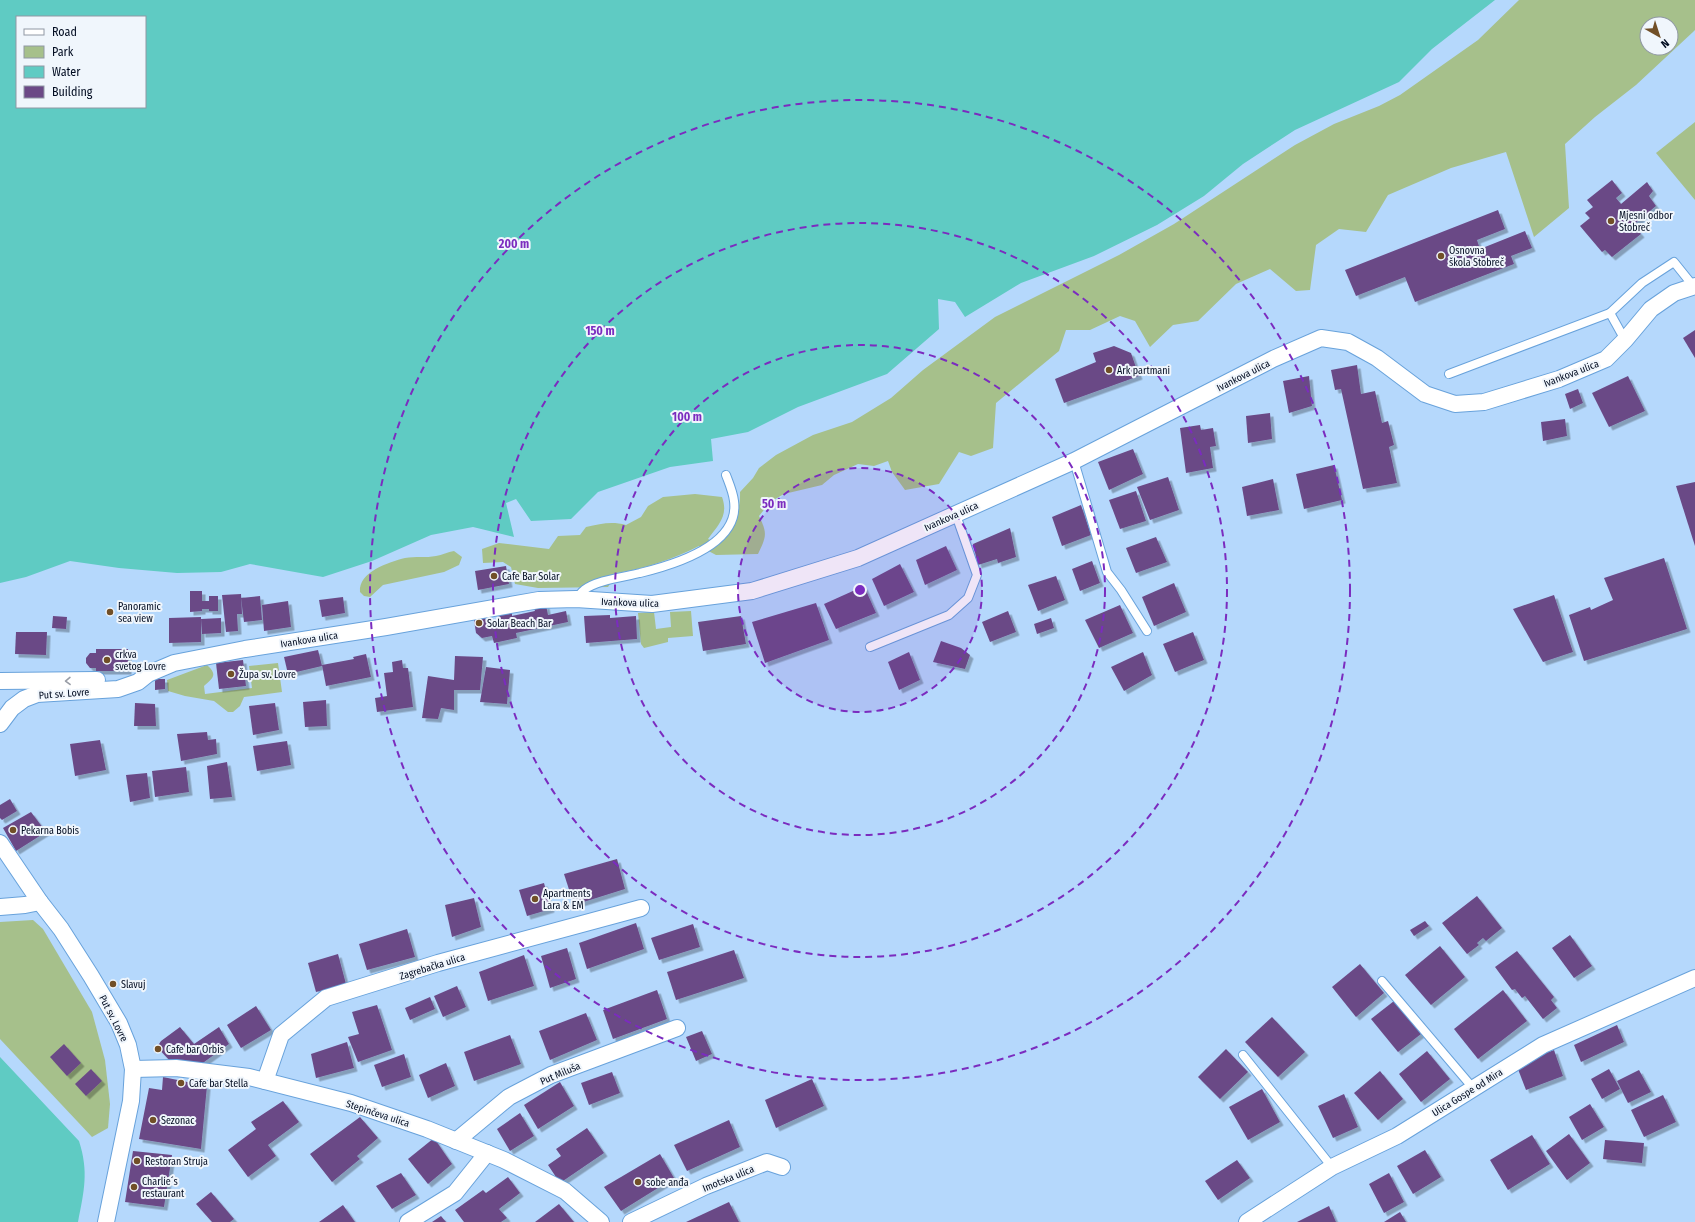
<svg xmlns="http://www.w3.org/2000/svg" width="1695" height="1222" font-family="'Fira Sans Condensed',sans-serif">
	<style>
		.green { fill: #a6c08b; fill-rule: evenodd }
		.water { fill: #5fcbc3; fill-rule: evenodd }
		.building { fill: #6b4986; filter: url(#shadow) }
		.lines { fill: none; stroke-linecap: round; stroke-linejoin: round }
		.service-casing { stroke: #68a2db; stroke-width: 10 }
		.minor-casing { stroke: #68a2db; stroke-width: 18 }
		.service { stroke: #fff; stroke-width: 8 }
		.minor { stroke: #fff; stroke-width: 16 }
		.oneway { stroke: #999da6 }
		.ring { fill: none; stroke: #7b2cbf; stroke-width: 2; stroke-dasharray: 7 5 }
		.poi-dot { fill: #714f27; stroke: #f0f6fc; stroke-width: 1.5 }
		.labels { text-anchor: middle; stroke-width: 4; stroke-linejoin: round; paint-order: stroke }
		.poi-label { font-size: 10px; fill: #000b20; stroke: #f0f6fc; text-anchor: start }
		.street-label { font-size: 10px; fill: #000b20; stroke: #f0f6fc }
		.centre { fill: #7b2cbf; stroke: #f0f6fc; stroke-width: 2 }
		.ring-label { font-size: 12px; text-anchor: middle; font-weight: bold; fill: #7b2cbf; stroke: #f0f6fc; stroke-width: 4; stroke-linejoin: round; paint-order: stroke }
	</style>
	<defs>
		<filter id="shadow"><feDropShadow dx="3.5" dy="3.5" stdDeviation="0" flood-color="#0004"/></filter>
	</defs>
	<rect width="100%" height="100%" fill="#b5d8fc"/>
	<!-- green -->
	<g class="green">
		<path d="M1519 0H1695V30L1693 32 1636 85 1595 117 1565 144 1569 208 1534 237 1506 152 1451 168 1388 195 1366 232 1339 229 1316 245 1310 290 1296 291 1270 269 1236 284 1198 321 1173 325 1150 347 1135 321 1120 316 1090 330H1066L1059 351 996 403 993 448 971 456 959 452 939 484 905 490 892 472 888 461 874 466 858 464 834 475 822 485 784 494 770 502 759 516C768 534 766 537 758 554L716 555 699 546C673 559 647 568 617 573L608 587 538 588 515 584 511 567 503 562 483 563 482 549 499 543 549 549 558 536 580 535 586 527C601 524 611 521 626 525L641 517 648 506 663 497 695 494 722 497C729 516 718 525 708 539L717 543C730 526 741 515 740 492L753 478 759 468 776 455 813 435 852 422 891 398 923 370 995 317 1119 255 1174 224 1295 145 1334 124 1379 106 1400 95 1478 40ZM1647 24H1671V48H1647Z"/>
		<polygon points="1695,122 1695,200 1656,153"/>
		<path d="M454 551 462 557 459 565 444 572 383 585 370 597 364 596 360 592C358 572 389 562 405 558 415 556 426 558 436 556 442 555 448 552 454 551Z"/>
		<polygon points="691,611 693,636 668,638 668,642 644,648 641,644 638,613 654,612 656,629 671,627 670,612"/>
		<path d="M278 663 282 692 244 697 240 706 233 712H228L214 701 185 696 168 691 167 680 207 665C218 675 213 678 204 686L205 694 252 688 249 666Z"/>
		<polygon points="33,920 43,929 92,1012 105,1060 110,1104 108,1128 92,1137 0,1039 0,922"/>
	</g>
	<!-- water -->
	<g class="water">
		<path d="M0 0H1495L1432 49 1399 82 1295 130 1243 164 1204 196 1157 225 1094 256 1021 283 965 317 955 302 938 299 939 329 887 374 798 407 748 432 711 439 713 461 670 467 598 492 571 519 531 521 516 499 506 503 514 537 473 527 431 535 372 561 323 577 250 564 221 572 177 573 119 568 70 561 26 577 0 583ZM17 17H145V107H17Z"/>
		<path d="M0 1057 79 1141C89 1172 84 1191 78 1222H0Z"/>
	</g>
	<!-- building -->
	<g class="building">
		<polygon points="1612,180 1622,193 1616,198 1621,204 1647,182 1653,191 1649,196 1656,206 1633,225 1641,234 1612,257 1605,250 1602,252 1580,226 1590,218 1585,213 1593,207 1587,200"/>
		<polygon points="1498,210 1505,229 1477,240 1480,249 1525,231 1532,248 1511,256 1514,264 1415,302 1405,277 1356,296 1345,270"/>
		<polygon points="1695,330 1695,358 1683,338"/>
		<polygon points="1114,346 1131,353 1139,376 1064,403 1055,379 1096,362 1093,353"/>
		<polygon points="1357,365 1361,394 1375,391 1382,423 1388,421 1394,445 1389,447 1397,483 1363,489 1341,389 1335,390 1331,370"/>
		<polygon points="1309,376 1312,406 1289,413 1283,381"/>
		<polygon points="1628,376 1645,411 1609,427 1592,393"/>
		<polygon points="1578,389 1583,403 1570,409 1565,394"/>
		<polygon points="1270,413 1272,439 1248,443 1246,416"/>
		<polygon points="1565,419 1567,436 1543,441 1541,422"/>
		<polygon points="1200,425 1201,430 1213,428 1216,446 1210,447 1213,468 1186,473 1180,428"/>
		<polygon points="1133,449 1143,474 1109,490 1098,462"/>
		<polygon points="1334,465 1342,500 1304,509 1296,474"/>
		<polygon points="1168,477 1179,510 1150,520 1137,487"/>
		<polygon points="1273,479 1279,510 1247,516 1242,487"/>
		<polygon points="1695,482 1695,546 1676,486"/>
		<polygon points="1136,491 1146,521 1120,529 1109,500"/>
		<polygon points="1081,505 1091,535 1062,546 1052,517"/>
		<polygon points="1010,528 1016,557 998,563 997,559 978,565 973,544"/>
		<polygon points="1156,537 1167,562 1136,573 1126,548"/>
		<polygon points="946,546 957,570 925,585 916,560"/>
		<polygon points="1664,558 1687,629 1584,661 1569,615 1590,607 1591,610 1613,600 1604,578"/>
		<polygon points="1092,561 1100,583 1080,591 1072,569"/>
		<polygon points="900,564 914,592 884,606 872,579"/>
		<polygon points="506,566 509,584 478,590 475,571"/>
		<polygon points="1056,576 1065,600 1038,611 1028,585"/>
		<polygon points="1174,583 1186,612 1154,626 1142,597"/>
		<polygon points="864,586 876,613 836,629 824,604"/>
		<polygon points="190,591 202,591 202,601 209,601 209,596 218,596 218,611 209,611 209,609 202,609 202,611 190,612"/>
		<polygon points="241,594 242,614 237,614 238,631 226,632 222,595"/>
		<polygon points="1554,595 1573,652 1543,662 1513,609"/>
		<polygon points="260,596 262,620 244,622 241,598"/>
		<polygon points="343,597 345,613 322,617 319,600"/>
		<polygon points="288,601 291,627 264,631 262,605"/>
		<polygon points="816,603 829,640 765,663 752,622"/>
		<polygon points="546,605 548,615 566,611 568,622 516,633 517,638 494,643 492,636 482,638 476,633 474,620 485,617 486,622 499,619 498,615 512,612 512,616 535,611 534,608"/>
		<polygon points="1120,605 1133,633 1099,648 1085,620"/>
		<polygon points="1008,611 1016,632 990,642 982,622"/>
		<polygon points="610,615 610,618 636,616 637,639 586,643 584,616"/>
		<polygon points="53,616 67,617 66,629 52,628"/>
		<polygon points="741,616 746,644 703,651 698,622"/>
		<polygon points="201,617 201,642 169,643 169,618"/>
		<polygon points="221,618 221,633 202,634 201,619"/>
		<polygon points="1051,618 1054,628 1037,634 1034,624"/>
		<polygon points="16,632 47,632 46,655 15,654"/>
		<polygon points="1193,632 1204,660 1175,672 1163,644"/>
		<polygon points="941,641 961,648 970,655 965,669 933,662"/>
		<polygon points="96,649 128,649 128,671 96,671 96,668 90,668 86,663 86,658 90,653 96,653"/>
		<polygon points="318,650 322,666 288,674 284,657"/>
		<polygon points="909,652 920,680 899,690 888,662"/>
		<polygon points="1143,652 1152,675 1124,691 1111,667"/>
		<polygon points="366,654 371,677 326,686 322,665 354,659 353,657"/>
		<polygon points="455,656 483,657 480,690 454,690 454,710 441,708 438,719 422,718 428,676 454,680"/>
		<polygon points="243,660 246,686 219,689 216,663"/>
		<polygon points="402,660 403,668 408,668 413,707 377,712 375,698 387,696 384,673 393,672 392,662"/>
		<polygon points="486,667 510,670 507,704 480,702"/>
		<polygon points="155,679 165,679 165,689 155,690"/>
		<polygon points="326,700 327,726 305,727 303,702"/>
		<polygon points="135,703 155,704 156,726 134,726"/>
		<polygon points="275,703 279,730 253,735 249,706"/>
		<polygon points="207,732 208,740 216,739 217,754 181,761 177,734"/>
		<polygon points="100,740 106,770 75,776 70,744"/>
		<polygon points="287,741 291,765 257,771 253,746"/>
		<polygon points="227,762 232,797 210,799 207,766"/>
		<polygon points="186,767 189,792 155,797 152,771"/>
		<polygon points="147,773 150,798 130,802 126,775"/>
		<polygon points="10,799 17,811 2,820 0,818 0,805"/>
		<polygon points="31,812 46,832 16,851 3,828"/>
		<polygon points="617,859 625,889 574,905 564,874"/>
		<polygon points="544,883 551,909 527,916 519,890"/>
		<polygon points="1477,896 1502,928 1486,941 1483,938 1477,943 1479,945 1467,954 1442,923"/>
		<polygon points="474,898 481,927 452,937 445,905"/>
		<polygon points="1425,921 1429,926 1414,936 1410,930"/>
		<polygon points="636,923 644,949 587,969 579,943"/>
		<polygon points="693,924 700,947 659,960 651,938"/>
		<polygon points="407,929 415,957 367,970 359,944"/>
		<polygon points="1570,935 1592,966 1574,978 1552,948"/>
		<polygon points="1440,946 1465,977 1431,1005 1405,975"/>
		<polygon points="567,948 576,979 550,988 541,956"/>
		<polygon points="734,950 744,978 676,1000 667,972"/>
		<polygon points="1517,951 1554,997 1551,1000 1557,1008 1543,1019 1525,996 1522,998 1515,989 1512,990 1495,967"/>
		<polygon points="338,954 346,984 316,992 308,963"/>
		<polygon points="524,955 534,986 488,1001 479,972"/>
		<polygon points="1360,964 1384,993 1356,1017 1332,987"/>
		<polygon points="457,986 466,1007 443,1017 434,996"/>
		<polygon points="657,990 667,1019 613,1039 603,1010"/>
		<polygon points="1503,990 1527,1021 1478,1059 1454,1029"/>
		<polygon points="430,997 435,1009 410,1020 405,1008"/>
		<polygon points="1394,1001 1421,1034 1398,1052 1371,1019"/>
		<polygon points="377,1005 392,1050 358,1062 348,1037 359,1034 352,1012"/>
		<polygon points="256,1006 271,1030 241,1048 227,1025"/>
		<polygon points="586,1013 597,1040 550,1060 539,1031"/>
		<polygon points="1272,1017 1305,1052 1278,1077 1245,1042"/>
		<polygon points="1617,1025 1624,1042 1581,1062 1574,1045"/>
		<polygon points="180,1027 194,1044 219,1027 229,1044 200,1065 171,1062 157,1047 161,1041"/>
		<polygon points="702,1031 712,1054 696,1061 686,1037"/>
		<polygon points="510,1035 521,1064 474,1081 464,1052"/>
		<polygon points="347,1042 354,1068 316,1078 311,1054"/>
		<polygon points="64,1044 81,1063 67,1076 50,1057"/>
		<polygon points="1226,1049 1248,1072 1220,1099 1198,1077"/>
		<polygon points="1554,1050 1563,1076 1526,1090 1516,1064"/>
		<polygon points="1427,1051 1450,1079 1421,1102 1399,1074"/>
		<polygon points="404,1054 411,1077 382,1087 374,1065"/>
		<polygon points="446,1063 455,1086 428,1098 419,1075"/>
		<polygon points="91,1069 102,1081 86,1096 75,1084"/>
		<polygon points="1609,1069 1620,1089 1602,1099 1591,1079"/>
		<polygon points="1639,1070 1651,1092 1628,1103 1617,1081"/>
		<polygon points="1380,1071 1403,1099 1378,1120 1354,1093"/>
		<polygon points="612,1072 620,1093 589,1105 581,1083"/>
		<polygon points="163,1077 207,1086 201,1149 139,1139 149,1088 162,1090"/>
		<polygon points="812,1079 824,1106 776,1128 765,1100"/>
		<polygon points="560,1082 574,1106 538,1129 524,1105"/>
		<polygon points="1262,1089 1280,1122 1248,1140 1229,1107"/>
		<polygon points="1344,1094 1358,1127 1333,1138 1318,1106"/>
		<polygon points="1663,1095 1676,1122 1644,1137 1631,1110"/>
		<polygon points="283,1101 299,1122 268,1145 276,1156 248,1177 228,1150 256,1129 251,1122"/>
		<polygon points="1590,1104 1604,1127 1582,1140 1569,1117"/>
		<polygon points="520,1113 534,1136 510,1151 497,1129"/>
		<polygon points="360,1117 378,1138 357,1156 360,1159 332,1182 310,1154"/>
		<polygon points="729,1120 740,1147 687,1171 674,1145"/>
		<polygon points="587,1128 604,1153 560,1183 548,1165 561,1156 556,1149"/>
		<polygon points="1569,1134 1590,1163 1567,1180 1546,1151"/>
		<polygon points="1532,1135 1550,1164 1508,1190 1490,1160"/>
		<polygon points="434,1138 452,1164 428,1184 408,1159"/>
		<polygon points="1605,1140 1644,1143 1642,1163 1603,1159"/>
		<polygon points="1425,1150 1441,1177 1413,1194 1397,1166"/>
		<polygon points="133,1151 172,1155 164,1207 125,1202"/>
		<polygon points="660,1154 674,1178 621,1211 604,1187"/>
		<polygon points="1237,1160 1250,1178 1218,1200 1205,1181"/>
		<polygon points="401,1173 416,1195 392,1209 376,1186"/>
		<polygon points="1389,1173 1404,1202 1384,1213 1369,1184"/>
		<polygon points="508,1177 520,1193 499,1209 507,1218 501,1222 464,1222 455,1210 483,1190 486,1193"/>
		<polygon points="211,1192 234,1219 230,1222 212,1222 196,1204"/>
		<polygon points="729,1202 739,1222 686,1222"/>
		<polygon points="559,1204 574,1222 535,1222"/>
		<polygon points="343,1205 355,1222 319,1222"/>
		<polygon points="1329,1206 1336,1222 1297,1222"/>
		<polygon points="1400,1212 1406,1222 1384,1222"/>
		<polygon points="441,1216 446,1222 432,1222"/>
	</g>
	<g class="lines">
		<!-- service casing -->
		<g class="service-casing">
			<g id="service">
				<polyline points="1610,313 1642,283 1674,262 1694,287"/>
				<polyline points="1449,374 1610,313 1625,340"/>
				<polyline points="1074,461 1107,572 1121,590 1147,631"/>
				<path d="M576 599C579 596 581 592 584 590 597 580 625 577 640 573 673 565 740 546 734 501 733 492 729 483 726 475"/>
				<polyline points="870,647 949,615 968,598 977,575 956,515"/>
				<polyline points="1382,981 1473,1088"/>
				<polyline points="1243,1055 1332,1167"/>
			</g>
		</g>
		<!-- minor casing -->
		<g class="minor-casing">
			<g id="minor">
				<polyline points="0,681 97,680"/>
				<polyline points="0,724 12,708 24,699 37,694 118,689 138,682 148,674 174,663 245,649 386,627 539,600 576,599 652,604 752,591 858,558 1074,461 1273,359 1321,338 1348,342 1377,358 1425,394 1455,404 1484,402 1559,379 1606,359 1625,340 1651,309 1674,293 1695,286"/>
				<polyline points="0,843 40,902 61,929 91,976 119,1023 128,1045 133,1069 131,1101 106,1222"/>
				<polyline points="0,907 25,905 40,902"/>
				<polyline points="133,1069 176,1068 249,1077 351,1103 427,1129 504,1160 565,1191 601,1222"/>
				<polyline points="265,1081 281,1035 326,998 438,963 641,908"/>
				<polyline points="456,1141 509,1097 551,1075 677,1028"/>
				<polyline points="408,1222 455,1193 487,1153"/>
				<polyline points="631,1222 706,1186 767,1162 782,1167"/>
				<polyline points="1247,1222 1332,1167 1397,1136 1543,1045 1695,978"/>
			</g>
		</g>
		<!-- service -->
		<use href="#service" class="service"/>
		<!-- minor -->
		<use href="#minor" class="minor"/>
	</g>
	<!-- one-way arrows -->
	<defs><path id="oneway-chevron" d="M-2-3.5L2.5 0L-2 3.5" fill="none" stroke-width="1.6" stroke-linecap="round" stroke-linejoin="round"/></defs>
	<use class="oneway" href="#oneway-chevron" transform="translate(68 681) rotate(179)"/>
	<!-- distance rings -->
	<circle cx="860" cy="590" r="122" fill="#7b2cbf" fill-opacity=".12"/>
	<g class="ring">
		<circle cx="860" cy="590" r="122"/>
		<circle cx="860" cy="590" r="245"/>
		<circle cx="860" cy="590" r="367"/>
		<circle cx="860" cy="590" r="490"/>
	</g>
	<!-- markers -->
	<g class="poi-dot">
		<circle cx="1611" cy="221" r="4"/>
		<circle cx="1441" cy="256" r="4"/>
		<circle cx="1109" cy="370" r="4"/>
		<circle cx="494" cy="576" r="4"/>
		<circle cx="110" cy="612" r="4"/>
		<circle cx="479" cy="623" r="4"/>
		<circle cx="107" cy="660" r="4"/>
		<circle cx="231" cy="674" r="4"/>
		<circle cx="13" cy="830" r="4"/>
		<circle cx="535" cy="899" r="4"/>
		<circle cx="113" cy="984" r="4"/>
		<circle cx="158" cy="1049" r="4"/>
		<circle cx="181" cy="1083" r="4"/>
		<circle cx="153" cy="1120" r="4"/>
		<circle cx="137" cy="1161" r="4"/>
		<circle cx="638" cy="1182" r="4"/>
		<circle cx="134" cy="1187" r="4"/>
	</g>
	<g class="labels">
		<!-- poi labels -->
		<g class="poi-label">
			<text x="1619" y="219">Mjesni odbor<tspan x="1619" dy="12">Stobreč</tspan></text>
			<text x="1449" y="254">Osnovna<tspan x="1449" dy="12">škola Stobreč</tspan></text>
			<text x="1117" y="374">Ark partmani</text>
			<text x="502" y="580">Cafe Bar Solar</text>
			<text x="118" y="610">Panoramic<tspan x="118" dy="12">sea view</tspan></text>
			<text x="487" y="627">Solar Beach Bar</text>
			<text x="115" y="658">crkva<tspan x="115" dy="12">svetog Lovre</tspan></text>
			<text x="239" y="678">Župa sv. Lovre</text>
			<text x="21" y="834">Pekarna Bobis</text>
			<text x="543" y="897">Apartments<tspan x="543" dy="12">Lara &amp; EM</tspan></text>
			<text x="121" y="988">Slavuj</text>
			<text x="166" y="1053">Cafe bar Orbis</text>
			<text x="189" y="1087">Cafe bar Stella</text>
			<text x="161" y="1124">Sezonac</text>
			<text x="145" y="1165">Restoran Struja</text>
			<text x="142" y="1185">Charlie´s<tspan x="142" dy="12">restaurant</tspan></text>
			<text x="646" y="1186">sobe anđa</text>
		</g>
		<!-- street labels -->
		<g class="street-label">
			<text transform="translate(1571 373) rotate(-21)" y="4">Ivankova ulica</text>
			<text transform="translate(1243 375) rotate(-27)" y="4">Ivankova ulica</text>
			<text transform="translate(951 516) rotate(-24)" y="4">Ivankova ulica</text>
			<text transform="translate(630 602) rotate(2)" y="4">Ivankova ulica</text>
			<text transform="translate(309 639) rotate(-9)" y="4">Ivankova ulica</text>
			<text transform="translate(64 693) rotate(-4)" y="4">Put sv. Lovre</text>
			<text transform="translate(432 966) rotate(-17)" y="4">Zagrebačka ulica</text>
			<text transform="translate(114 1018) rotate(63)" y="4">Put sv. Lovre</text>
			<text transform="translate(560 1073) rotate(-23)" y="4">Put Miluša</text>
			<text transform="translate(1467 1092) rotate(-32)" y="4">Ulica Gospe od Mira</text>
			<text transform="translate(378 1113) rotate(18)" y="4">Stepinčeva ulica</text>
			<text transform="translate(728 1178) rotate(-22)" y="4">Imotska ulica</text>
		</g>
	</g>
	<circle cx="860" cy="590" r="6" class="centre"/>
	<g class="ring-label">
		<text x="514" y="248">200 m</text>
		<text x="600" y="335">150 m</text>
		<text x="687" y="421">100 m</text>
		<text x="774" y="508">50 m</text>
	</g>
	<!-- legend -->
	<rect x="16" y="16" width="130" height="92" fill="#f0f6fc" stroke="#9098a4"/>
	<rect x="24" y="29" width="20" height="6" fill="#ffffff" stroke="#9098a4"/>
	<text x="52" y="36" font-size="12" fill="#000b20">Road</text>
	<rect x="24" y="46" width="20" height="12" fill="#a6c08b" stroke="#9098a4"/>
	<text x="52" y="56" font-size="12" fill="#000b20">Park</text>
	<rect x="24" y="66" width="20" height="12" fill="#5fcbc3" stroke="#9098a4"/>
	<text x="52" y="76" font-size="12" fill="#000b20">Water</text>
	<rect x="24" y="86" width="20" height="12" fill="#6b4986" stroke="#9098a4"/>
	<text x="52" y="96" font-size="12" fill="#000b20">Building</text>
	<!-- north arrow -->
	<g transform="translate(1659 36) rotate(141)"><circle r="19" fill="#f0f6fc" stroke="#9098a4"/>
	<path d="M0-3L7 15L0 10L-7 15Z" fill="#714f27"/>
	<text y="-6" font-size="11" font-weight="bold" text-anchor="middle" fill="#000b20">N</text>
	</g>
</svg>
